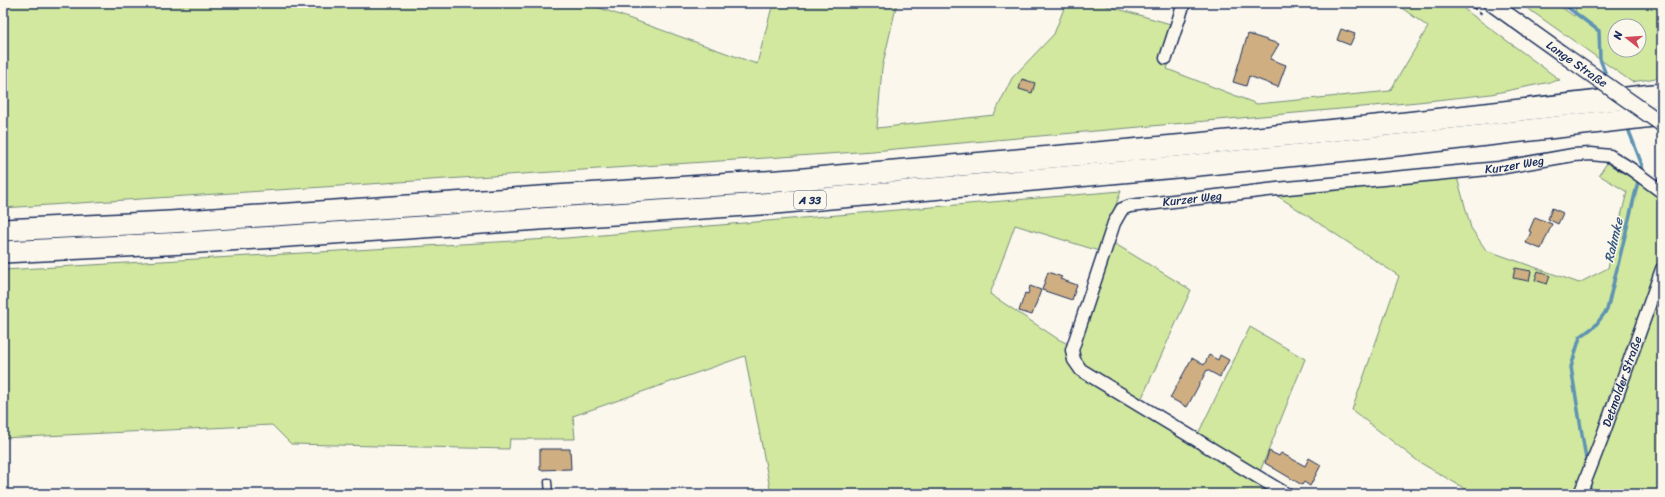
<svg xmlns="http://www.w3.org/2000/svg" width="1665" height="497" font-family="Sriracha,sans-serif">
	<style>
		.green { fill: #d1e89e; stroke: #768c7e; fill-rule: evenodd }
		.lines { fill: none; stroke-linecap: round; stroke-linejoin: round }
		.stream { stroke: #5e93b3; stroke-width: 3.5 }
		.building { fill: #cfae82; stroke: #1b2f5e }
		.service-casing { stroke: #1b2f5e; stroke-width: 9 }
		.minor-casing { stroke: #1b2f5e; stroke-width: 15 }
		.tertiary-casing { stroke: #1b2f5e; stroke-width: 18 }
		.motorway-casing { stroke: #1b2f5e; stroke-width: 24 }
		.path { stroke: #1b2f5e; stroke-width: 2; stroke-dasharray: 4 3; stroke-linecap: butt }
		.service { stroke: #fbf7ec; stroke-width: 6 }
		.minor { stroke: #fbf7ec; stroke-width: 12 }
		.tertiary { stroke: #fbf7ec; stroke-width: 15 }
		.motorway { stroke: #fbf7ec; stroke-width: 21 }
		.tertiary-bridge-casing { stroke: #1b2f5e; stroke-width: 18; stroke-linecap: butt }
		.tertiary-bridge { stroke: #fbf7ec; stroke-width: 15 }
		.labels { text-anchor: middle; stroke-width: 3; stroke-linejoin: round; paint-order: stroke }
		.shield { fill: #fbf7ec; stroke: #5e6b89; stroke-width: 1 }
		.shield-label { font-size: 11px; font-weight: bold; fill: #1b2f5e }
		.street-label { font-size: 12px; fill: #1b2f5e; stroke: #fbf7ec }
		.water-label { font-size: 13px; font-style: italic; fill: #375881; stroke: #fbf7ec }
	</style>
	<rect width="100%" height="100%" fill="#fbf7ec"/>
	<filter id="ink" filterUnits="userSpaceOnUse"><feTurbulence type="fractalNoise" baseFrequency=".025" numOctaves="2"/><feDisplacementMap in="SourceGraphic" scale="8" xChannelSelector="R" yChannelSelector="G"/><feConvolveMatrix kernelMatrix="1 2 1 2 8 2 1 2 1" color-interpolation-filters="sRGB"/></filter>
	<g filter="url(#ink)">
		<!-- green -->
		<g class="green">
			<polygon points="3,3 586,3 757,64 773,3 897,3 882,68 877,128 994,115 1012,78 1054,34 1066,3 1097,3 1181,27 1167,69 1257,104 1390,91 1428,27 1395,3 1456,3 1560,80 1491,94 1418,102 873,151 3,208"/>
			<path d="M1520 3H1555L1574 16 1576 9 1567 3H1662V77L1632 82ZM1615 26H1639V50H1615Z"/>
			<polygon points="1607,163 1662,197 1662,494 1474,494 1419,462 1352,410 1399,276 1276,195 1457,177 1471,228 1486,250 1579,283 1608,268 1627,192 1599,175"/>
			<polygon points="1121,191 1099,251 1015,225 990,294 1058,339 1068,344 1066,355 1076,373 1273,494 771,494 745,356 573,416 575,439 510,439 509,449 291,444 272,425 3,438 3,270 567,238"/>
			<polygon points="1112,242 1191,290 1140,402 1088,369 1079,360 1077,352"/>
			<polygon points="1250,327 1305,359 1259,474 1197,436"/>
		</g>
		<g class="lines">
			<!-- stream -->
			<g class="stream">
				<polyline points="1562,3 1599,31 1600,59 1608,80"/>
				<polyline points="1587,465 1571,367 1580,337 1595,326 1607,310 1642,165 1627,126"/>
				<polyline points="1589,481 1591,494"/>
			</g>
		</g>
		<!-- building -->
		<g class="building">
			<polygon points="1341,29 1355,34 1350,45 1337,40"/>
			<polygon points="1248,34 1279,44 1270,59 1286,65 1278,87 1249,76 1246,86 1233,82"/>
			<polygon points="1022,79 1035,83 1032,93 1019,89"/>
			<polygon points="1552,208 1563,213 1558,224 1548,219"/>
			<polygon points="1535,217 1552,224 1541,249 1526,243 1531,232 1529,231"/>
			<polygon points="1515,268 1531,271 1529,281 1513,278"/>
			<polygon points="1538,271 1550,276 1547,284 1535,280"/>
			<polygon points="1048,272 1062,277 1060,279 1077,285 1072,300 1042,290"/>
			<polygon points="1030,286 1041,290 1032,315 1019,311 1025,293 1028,294"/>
			<polygon points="1209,355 1218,360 1220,355 1229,360 1220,377 1207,370 1187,407 1170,398 1192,358 1204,365"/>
			<polygon points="540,449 570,449 571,469 540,470"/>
			<polygon points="1269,451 1279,456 1281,453 1305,466 1309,458 1321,465 1310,486 1304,482 1302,485 1265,463"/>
		</g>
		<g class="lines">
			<!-- service casing -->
			<g class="service-casing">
				<polyline id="service" points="548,482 549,494"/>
			</g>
			<!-- minor casing -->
			<g class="minor-casing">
				<g id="minor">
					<polyline points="1166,58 1184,3"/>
					<path id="s1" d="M1286 494 1081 370 1074 360 1072 350 1114 223 1122 209 1130 206 1277 189 1499 168 1573 155 1591 154 1610 156 1631 169 1662 192"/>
					<path id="s2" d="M1580 494 1603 435 1662 269"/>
				</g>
			</g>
			<!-- tertiary casing -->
			<g class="tertiary-casing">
				<polyline id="tertiary" points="1491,3 1561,53"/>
			</g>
			<!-- motorway casing -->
			<g class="motorway-casing">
				<g id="motorway">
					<polyline points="3,230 170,222 793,180 1187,145 1406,123 1662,94"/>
					<polyline points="3,252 185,243 775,203 1188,166 1408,144 1662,115"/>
				</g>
			</g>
			<!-- path -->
			<polyline class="path" points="1467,3 1482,14"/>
			<!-- service -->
			<use href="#service" class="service"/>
			<!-- minor -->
			<use href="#minor" class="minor"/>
			<!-- tertiary -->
			<use href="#tertiary" class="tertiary"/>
			<!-- motorway -->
			<use href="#motorway" class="motorway"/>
			<!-- tertiary-bridge casing -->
			<g class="tertiary-bridge-casing">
				<polyline id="tertiary-bridge" points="1561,53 1662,124"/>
			</g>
			<!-- tertiary-bridge -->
			<use href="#tertiary-bridge" class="tertiary-bridge"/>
		</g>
	</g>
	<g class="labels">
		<!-- shield labels -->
		<rect class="shield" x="794" y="191" width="32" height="18" rx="3"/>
		<g class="shield-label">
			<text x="810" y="204">A 33</text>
		</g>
		<!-- street labels -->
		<g class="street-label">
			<text transform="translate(1577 64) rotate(35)" y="4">Lange Straße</text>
			<text dy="4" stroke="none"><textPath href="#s1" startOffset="807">Kurzer Weg</textPath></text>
			<text dy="4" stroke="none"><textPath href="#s1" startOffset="483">Kurzer Weg</textPath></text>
			<text dy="4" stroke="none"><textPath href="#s2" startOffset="120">Detmolder Straße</textPath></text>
		</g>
		<!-- water labels -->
		<g class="water-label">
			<text transform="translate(1613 240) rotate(-77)" y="5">Rahmke</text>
		</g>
	</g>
	<!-- margin -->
	<rect width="1665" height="497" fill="none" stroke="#fbf7ec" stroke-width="16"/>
	<rect x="8" y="8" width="1649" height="481" fill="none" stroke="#1b2f5e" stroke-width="1.5" filter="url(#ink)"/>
	<!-- north arrow -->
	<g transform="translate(1627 38) rotate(287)"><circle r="19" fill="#fbf7ec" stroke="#a1a7b3"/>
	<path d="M0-3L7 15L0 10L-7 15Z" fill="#d1495b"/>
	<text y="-6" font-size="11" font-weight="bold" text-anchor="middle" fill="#1b2f5e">N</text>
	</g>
</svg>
